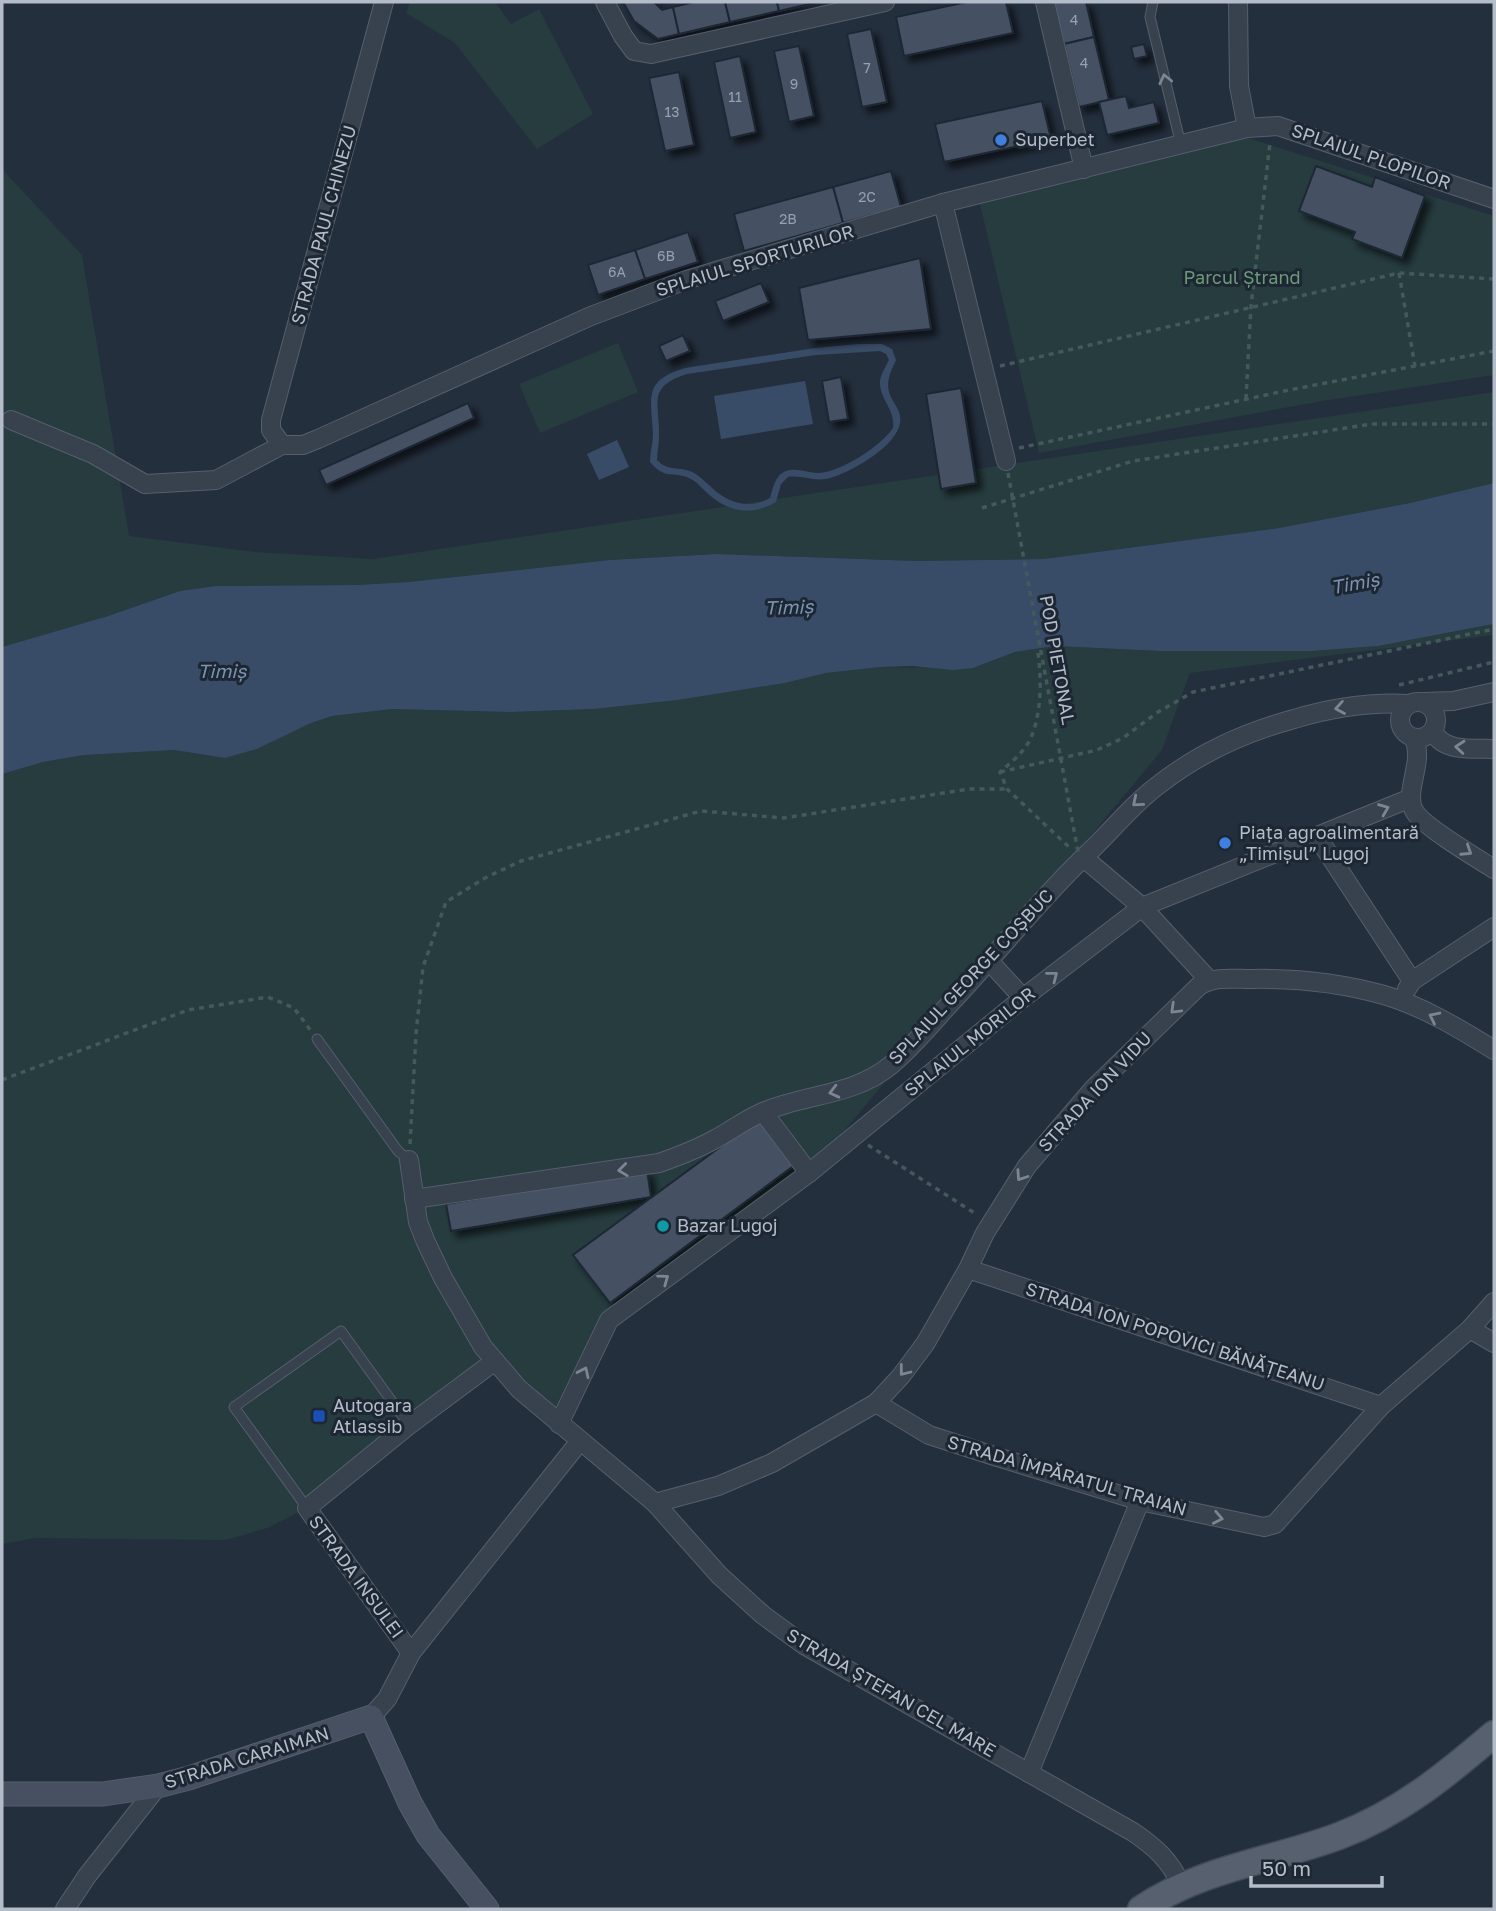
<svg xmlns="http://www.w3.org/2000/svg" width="1496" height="1911" font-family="'Golos Text',sans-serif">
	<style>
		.green { fill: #263c3f }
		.water { fill: #394c67; fill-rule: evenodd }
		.building { fill: #455162; stroke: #1f2835; stroke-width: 2; filter: url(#shadow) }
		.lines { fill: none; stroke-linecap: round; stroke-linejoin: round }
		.service-casing { stroke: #565f6c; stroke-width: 11 }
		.minor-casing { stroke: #565f6c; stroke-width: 20 }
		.secondary-casing { stroke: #565f6c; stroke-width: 25 }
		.primary-casing { stroke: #414a57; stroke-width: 29 }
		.path { stroke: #44595c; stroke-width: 3.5; stroke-dasharray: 5 5; stroke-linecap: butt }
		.service { stroke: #38414e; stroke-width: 9 }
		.minor { stroke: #38414e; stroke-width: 18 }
		.secondary { stroke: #465061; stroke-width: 23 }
		.primary { stroke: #56606e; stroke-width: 26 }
		.path-bridge { stroke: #44595c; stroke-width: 3.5; stroke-dasharray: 5 5; stroke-linecap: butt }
		.oneway { stroke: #7c8592 }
		.shop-dot { fill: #3f7fe0; stroke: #1d2633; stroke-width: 2.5 }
		.culture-dot { fill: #0f9aa8; stroke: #1d2633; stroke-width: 2.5 }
		.transit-dot { fill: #1a4fb4; stroke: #1d2633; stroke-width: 2.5 }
		.labels { text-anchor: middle; stroke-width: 6; stroke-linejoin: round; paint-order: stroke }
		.number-label { font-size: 14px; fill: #98a1af }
		.poi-label { font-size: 18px; fill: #b4bcc9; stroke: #1d2633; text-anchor: start }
		.street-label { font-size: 18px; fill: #b4bcc9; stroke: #1d2633 }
		.park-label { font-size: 18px; fill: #6b9a76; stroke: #1d2633 }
		.water-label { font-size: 19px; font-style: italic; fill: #7c92b1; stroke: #1d2633 }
	</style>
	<defs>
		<filter id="shadow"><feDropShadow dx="6" dy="6" stdDeviation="3.5" flood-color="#0009"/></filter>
	</defs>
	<rect width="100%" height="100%" fill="#242f3e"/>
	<!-- green -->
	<g class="green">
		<polygon points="410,2 495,2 511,24 539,9 593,114 537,149 455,43 406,13"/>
		<polygon points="1248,138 1494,216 1494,375 1322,401 1039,453 980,204"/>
		<polygon points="2,169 82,255 129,536 255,552 373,559 1494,392 1494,483 1410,503 1279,528 1044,559 917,561 717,554 610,560 409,582 356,585 216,586 180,591 108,616 2,647"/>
		<polygon points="618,343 638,392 540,433 519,384"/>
		<polygon points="1494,624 1494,635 1190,673 1162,750 809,1173 609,1320 559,1424 495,1361 307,1508 267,1528 226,1540 36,1538 2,1544 2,774 43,762 84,755 174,750 225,758 257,749 311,723 332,716 392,709 510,712 594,709 678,700 785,683 826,673 881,667 973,668 1015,652 1055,646 1160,651 1312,651 1378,646"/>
	</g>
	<!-- water -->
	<g class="water">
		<path d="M858 344H882L892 349 896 360C889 375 884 386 893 401 896 406 899 410 900 416 905 443 849 474 826 479 813 481 801 475 788 477L781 484 776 502C750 517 728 512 706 492 701 487 696 481 689 478 672 471 665 480 650 462 650 452 653 443 653 434 651 396 643 381 685 368L815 348ZM880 351 886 354 889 360C886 366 881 374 880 381 879 399 896 410 893 428 881 446 841 472 819 473 809 473 796 467 786 471 775 475 773 488 770 498 749 510 727 503 710 486 704 481 699 475 692 472 679 466 668 472 657 460 657 452 659 445 659 437 660 403 646 387 687 374L816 355Z"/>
		<polygon points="805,381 813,424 721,439 714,396"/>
		<polygon points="617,440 629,467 599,480 587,454"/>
		<polygon points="1494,483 1494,624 1483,626 1378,646 1312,651 1160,651 1055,646 1015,652 973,668 953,670 912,666 881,667 826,673 785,683 678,700 594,709 510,712 392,709 332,716 311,723 257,749 225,758 174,750 84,755 43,762 2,774 2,647 108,616 180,591 216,586 356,585 409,582 610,560 717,554 917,561 1044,559 1279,528 1410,503"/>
	</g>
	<!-- building -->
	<g class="building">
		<polygon points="623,2 654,2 662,10 673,7 679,34 658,39 634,21"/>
		<polygon points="694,2 725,2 730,22 679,34 673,7"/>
		<polygon points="725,2 777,2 779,11 730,22"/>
		<polygon points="777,2 818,2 779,11"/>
		<polygon points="967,2 1006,2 1013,33 904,56 896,17"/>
		<polygon points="1053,2 1086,2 1094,37 1064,44"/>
		<polygon points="871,29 887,102 862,107 847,34"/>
		<polygon points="1094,37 1109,100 1079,107 1064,44"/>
		<polygon points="1144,44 1147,56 1134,59 1131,47"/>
		<polygon points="799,46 814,116 789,122 774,51"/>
		<polygon points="740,56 756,132 730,138 714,62"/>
		<polygon points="679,72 694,145 665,151 649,78"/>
		<polygon points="1126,96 1129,108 1154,102 1159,123 1107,135 1099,102"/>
		<polygon points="1042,101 1051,139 944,162 935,124"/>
		<polygon points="1316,166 1372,187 1375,177 1425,196 1402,258 1352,239 1355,232 1299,211"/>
		<polygon points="891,171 901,207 843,223 833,187"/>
		<polygon points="833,187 843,223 744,251 734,214"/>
		<polygon points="688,232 698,262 645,279 635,250"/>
		<polygon points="635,250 645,279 598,295 588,265"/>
		<polygon points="920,258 931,329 808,340 799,288"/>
		<polygon points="761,283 769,302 723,321 715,301"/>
		<polygon points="683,335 690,351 666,361 659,346"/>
		<polygon points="841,377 848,419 829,422 822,381"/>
		<polygon points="961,388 976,483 941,489 926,394"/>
		<polygon points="468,403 474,418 326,485 319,470"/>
		<polygon points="761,1117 796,1164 610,1303 573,1255"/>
		<polygon points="647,1170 651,1197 451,1231 446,1204"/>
	</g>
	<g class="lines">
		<!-- service casing -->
		<g class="service-casing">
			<g id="service">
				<polyline points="1153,2 1150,17 1181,145"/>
				<polyline points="317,1039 398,1151 409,1160"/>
				<polyline points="307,1508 234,1407 341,1331 409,1425"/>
			</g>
		</g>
		<!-- minor casing -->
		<g class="minor-casing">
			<g id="minor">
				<polyline points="605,2 623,36 634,51 651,54 885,2"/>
				<polyline points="1045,2 1084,169"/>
				<polyline points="1238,2 1239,86 1247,128"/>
				<polyline points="943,203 1006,461"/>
				<polyline points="11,420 93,454 145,484 216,480 282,445"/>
				<polyline points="282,445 303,445 318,439 591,316 686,280 943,203 1247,128 1278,126 1494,199"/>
				<polyline points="282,445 271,430 271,420 384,2"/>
				<circle cx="1418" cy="720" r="18"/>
				<polyline points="1424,702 1453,701 1494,692"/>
				<path d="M1433 731C1443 753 1474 748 1494 749"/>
				<path d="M1414 738C1422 759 1412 775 1411 796 1411 801 1412 808 1415 812 1423 826 1478 859 1494 869"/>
				<polyline points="1320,841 1412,981"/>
				<polyline points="1084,858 1142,907 1209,980"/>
				<polyline points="990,962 1023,998"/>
				<polyline points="1407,989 1412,981 1494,927"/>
				<polyline points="763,1112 809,1173"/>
				<path d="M409 1160 418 1222 425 1240 443 1278 483 1347 519 1389 655 1503 719 1575 763 1615 804 1645 1133 1832C1155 1847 1170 1860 1181 1885"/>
				<path d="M414 1199 659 1163C679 1156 698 1149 717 1138 732 1130 746 1119 763 1112 805 1094 854 1096 891 1065 911 1048 928 1028 946 1008 993 959 1036 903 1085 856 1111 832 1132 804 1161 783 1200 753 1246 732 1294 719 1331 708 1370 702 1408 704"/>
				<polyline points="968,1269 1381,1406"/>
				<polyline points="1470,1329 1494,1343"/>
				<polyline points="876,1403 929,1435 994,1456 1140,1501 1264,1527 1275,1524 1381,1406 1470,1329 1494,1302"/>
				<polyline points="559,1424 609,1320 809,1173 1023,998 1142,907 1411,798"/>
				<path d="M655 1503 718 1486 772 1463 876 1403 901 1376 925 1344 968 1269 985 1233 1027 1166 1093 1089 1199 986C1215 976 1233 979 1251 979 1295 978 1341 983 1384 995 1422 1006 1460 1029 1494 1050"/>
				<polyline points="411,1653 307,1508 409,1425 495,1361"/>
				<polyline points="371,1717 387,1699 411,1653 580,1441"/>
				<polyline points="1029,1773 1140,1501"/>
				<polyline points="65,1909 87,1876 158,1786"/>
			</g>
		</g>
		<!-- secondary casing -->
		<g class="secondary-casing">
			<polyline id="secondary" points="2,1794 103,1794 158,1786 189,1778 371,1717 410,1803 428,1835 487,1909"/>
		</g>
		<!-- primary casing -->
		<g class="primary-casing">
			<path id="primary" d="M1141 1909C1202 1868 1272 1861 1339 1836 1400 1813 1446 1775 1494 1734"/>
		</g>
		<!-- path -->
		<g class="path">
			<polyline points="1399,273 1415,366"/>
			<polyline points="1000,366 1399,273 1494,279"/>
			<polyline points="1246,399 1251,306 1270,143"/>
			<polyline points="1019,448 1289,390 1494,351"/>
			<polyline points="982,508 1133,461 1372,424 1494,424"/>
			<path d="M1038 653C1042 680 1042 727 1024 749 1017 758 1008 765 1000 772L1007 789 1069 847"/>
			<polyline points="1399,685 1494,662"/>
			<polyline points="1000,772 1097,750 1123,738 1158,712 1193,692 1494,629"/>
			<polyline points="2,1080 188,1010 268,997 294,1008 311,1031"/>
			<polyline points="410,1144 416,1034 423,967 446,902 485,878 521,861 701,811 784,818 969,789 1007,789"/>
			<polyline points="868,1145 976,1214"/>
		</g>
		<!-- service -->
		<use href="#service" class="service"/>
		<!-- minor -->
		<use href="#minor" class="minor"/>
		<!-- secondary -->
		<use href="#secondary" class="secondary"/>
		<!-- primary -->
		<use href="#primary" class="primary"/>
		<!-- path-bridge -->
		<polyline class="path-bridge" points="1008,473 1078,852"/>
	</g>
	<!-- one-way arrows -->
	<defs><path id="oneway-chevron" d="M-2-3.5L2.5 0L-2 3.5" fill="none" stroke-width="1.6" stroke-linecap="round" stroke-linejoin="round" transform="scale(1.75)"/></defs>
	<g class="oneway">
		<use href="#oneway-chevron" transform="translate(1165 79) rotate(-103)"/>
		<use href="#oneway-chevron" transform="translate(1340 708) rotate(170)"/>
		<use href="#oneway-chevron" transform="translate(1460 747) rotate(-175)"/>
		<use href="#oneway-chevron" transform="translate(1137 802) rotate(140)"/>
		<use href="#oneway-chevron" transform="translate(1384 809) rotate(-22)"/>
		<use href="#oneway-chevron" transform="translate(1467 851) rotate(33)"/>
		<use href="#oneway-chevron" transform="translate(1053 976) rotate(-38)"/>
		<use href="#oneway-chevron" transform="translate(1175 1009) rotate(136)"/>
		<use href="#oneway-chevron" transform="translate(1434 1017) rotate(-154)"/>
		<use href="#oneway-chevron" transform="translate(834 1092) rotate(166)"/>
		<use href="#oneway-chevron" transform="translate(623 1170) rotate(173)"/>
		<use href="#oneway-chevron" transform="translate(1021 1176) rotate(124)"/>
		<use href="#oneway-chevron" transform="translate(664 1279) rotate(-36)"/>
		<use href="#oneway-chevron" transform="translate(904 1371) rotate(128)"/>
		<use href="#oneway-chevron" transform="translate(584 1372) rotate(-65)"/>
		<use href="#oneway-chevron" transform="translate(1218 1518) rotate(11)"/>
	</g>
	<!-- markers -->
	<g class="shop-dot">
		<circle cx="1001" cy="140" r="7"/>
		<circle cx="1225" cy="843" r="7"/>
	</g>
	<circle class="culture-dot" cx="663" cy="1226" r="7"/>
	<rect class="transit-dot" x="312" y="1409" width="14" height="14" rx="3.5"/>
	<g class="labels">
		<!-- number labels -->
		<g class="number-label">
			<text x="1074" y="25">4</text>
			<text x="1084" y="68">4</text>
			<text x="867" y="73">7</text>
			<text x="794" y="89">9</text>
			<text x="735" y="102">11</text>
			<text x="672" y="117">13</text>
			<text x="867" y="202">2C</text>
			<text x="788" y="224">2B</text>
			<text x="666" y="261">6B</text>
			<text x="617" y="277">6A</text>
		</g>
		<!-- poi labels -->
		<g class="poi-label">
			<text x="1015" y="146">Superbet</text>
			<text x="1239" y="839">Piața agroalimentară<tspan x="1239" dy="21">„Timișul” Lugoj</tspan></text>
			<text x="677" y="1232">Bazar Lugoj</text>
			<text x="333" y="1412">Autogara<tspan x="333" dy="21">Atlassib</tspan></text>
		</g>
		<!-- street labels -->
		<g class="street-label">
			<text transform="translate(1371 157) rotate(19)" y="6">SPLAIUL PLOPILOR</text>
			<text transform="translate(324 225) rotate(-75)" y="6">STRADA PAUL CHINEZU</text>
			<text transform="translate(755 261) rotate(-17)" y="6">SPLAIUL SPORTURILOR</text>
			<text transform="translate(1057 660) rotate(80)" y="6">POD PIETONAL</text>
			<text transform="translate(971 977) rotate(-47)" y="6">SPLAIUL GEORGE COȘBUC</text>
			<text transform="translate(970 1042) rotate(-39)" y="6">SPLAIUL MORILOR</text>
			<text transform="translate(1095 1092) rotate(-47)" y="6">STRADA ION VIDU</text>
			<text transform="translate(1175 1337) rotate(18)" y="6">STRADA ION POPOVICI BĂNĂȚEANU</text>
			<text transform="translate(1067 1476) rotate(16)" y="6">STRADA ÎMPĂRATUL TRAIAN</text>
			<text transform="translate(356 1577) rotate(54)" y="6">STRADA INSULEI</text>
			<text transform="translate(891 1693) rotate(30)" y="6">STRADA ȘTEFAN CEL MARE</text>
			<text transform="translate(247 1758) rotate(-17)" y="6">STRADA CARAIMAN</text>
		</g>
		<!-- park labels -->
		<g class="park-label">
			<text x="1242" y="284">Parcul Ștrand</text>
		</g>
		<!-- water labels -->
		<g class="water-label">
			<text transform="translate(1355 583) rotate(-10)" y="7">Timiș</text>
			<text transform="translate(789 607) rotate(-2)" y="7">Timiș</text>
			<text x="222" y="678">Timiș</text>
		</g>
	</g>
	<!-- border -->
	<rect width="1496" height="1911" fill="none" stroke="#b4bcc9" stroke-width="7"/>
	<!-- scale -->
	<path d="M1251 1876v10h131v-10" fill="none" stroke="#b4bcc9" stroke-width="3.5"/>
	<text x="1262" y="1876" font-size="21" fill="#b4bcc9" stroke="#1d2633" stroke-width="5" paint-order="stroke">50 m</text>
</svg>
